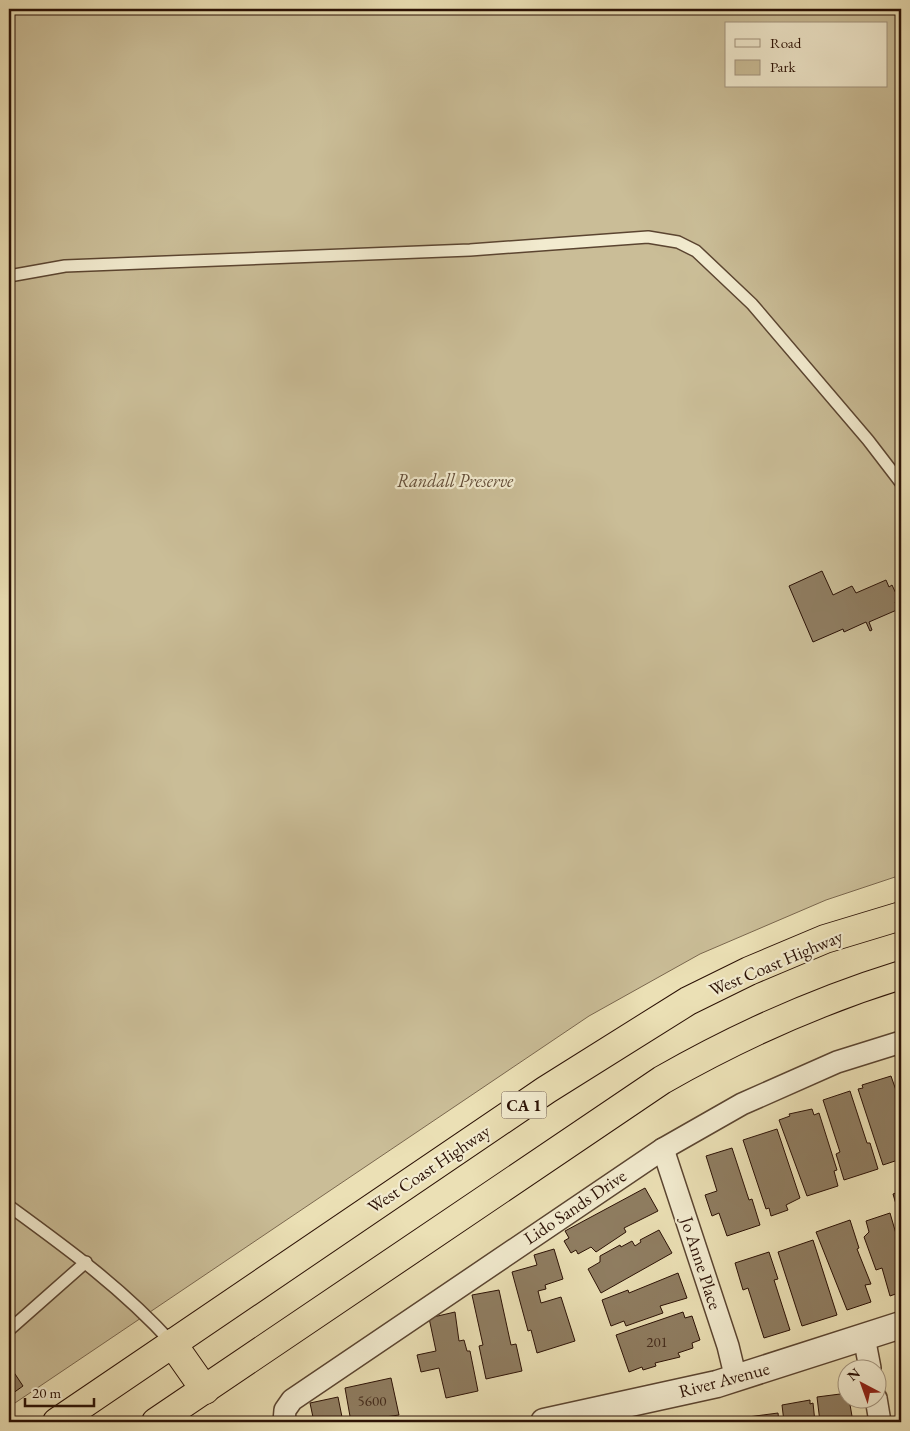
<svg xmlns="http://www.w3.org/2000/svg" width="910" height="1431" font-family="'EB Garamond',serif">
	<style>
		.green { fill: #cabd97; stroke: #7a674e; fill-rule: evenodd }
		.building { fill: #8f7d61; stroke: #2b1105 }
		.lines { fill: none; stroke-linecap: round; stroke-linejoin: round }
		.service-casing { stroke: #5b4531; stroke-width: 14 }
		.minor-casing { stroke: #5b4531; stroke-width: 24 }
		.tertiary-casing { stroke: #5b4531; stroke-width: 29 }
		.trunk-casing { stroke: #2b1105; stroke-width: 30 }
		.service { stroke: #f2ebcf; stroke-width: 11 }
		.minor { stroke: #f2ebcf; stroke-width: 21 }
		.tertiary { stroke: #f2ebcf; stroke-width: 26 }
		.trunk { stroke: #ebe0b5; stroke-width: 28 }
		.labels { text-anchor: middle; stroke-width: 4.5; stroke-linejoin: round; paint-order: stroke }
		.number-label { font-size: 15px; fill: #442c1c }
		.shield { fill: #f2ebcf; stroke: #675242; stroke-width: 1 }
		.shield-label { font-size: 16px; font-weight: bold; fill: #2b1105 }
		.park-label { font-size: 18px; font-style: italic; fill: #634d38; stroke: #f2ebcf }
		.street-label { font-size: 18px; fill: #2b1105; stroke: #f2ebcf }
	</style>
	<rect width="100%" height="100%" fill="#ebe0b5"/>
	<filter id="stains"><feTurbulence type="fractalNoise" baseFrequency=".004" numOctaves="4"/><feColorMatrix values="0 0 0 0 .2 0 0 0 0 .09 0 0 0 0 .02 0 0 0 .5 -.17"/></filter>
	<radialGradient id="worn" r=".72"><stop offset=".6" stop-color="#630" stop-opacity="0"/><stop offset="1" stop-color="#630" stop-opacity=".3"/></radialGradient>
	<!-- green -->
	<path class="green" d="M9 9H901V875L826 900 700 954 589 1016 9 1407ZM726 24H886V86H726Z"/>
	<!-- building -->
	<g class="building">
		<polygon points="822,571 833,595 852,586 856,593 886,580 889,587 892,585 899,600 895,602 899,609 869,622 872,630 870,631 866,622 844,632 843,629 813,642 789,586"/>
		<polygon points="891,1076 898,1096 900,1095 901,1099 901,1159 883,1165 858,1089 863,1088 862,1085"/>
		<polygon points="850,1091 867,1143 870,1143 878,1169 844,1180 836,1154 840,1152 823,1100"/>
		<polygon points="812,1109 814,1115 819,1113 837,1170 834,1171 838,1186 807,1196 779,1120 790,1116 789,1114"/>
		<polygon points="777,1129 800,1198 786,1205 788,1210 771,1216 769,1208 766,1209 743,1140"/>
		<polygon points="732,1148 749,1200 752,1199 760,1225 727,1236 719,1213 712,1216 705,1195 717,1191 706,1156"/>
		<polygon points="645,1188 658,1211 624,1228 626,1232 596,1252 591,1247 578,1254 576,1250 571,1253 564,1241 569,1238 565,1231"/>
		<polygon points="901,1191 901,1221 893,1194"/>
		<polygon points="890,1213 901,1251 901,1292 890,1296 882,1268 876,1270 864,1237 869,1232 866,1221"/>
		<polygon points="850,1220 859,1248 857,1249 871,1284 865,1285 871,1302 847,1310 816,1232"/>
		<polygon points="659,1230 672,1253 601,1293 588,1269 600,1262 600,1256 620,1245 621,1247 632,1241 635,1246 641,1242 640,1240"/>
		<polygon points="813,1240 837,1315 802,1326 778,1252"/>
		<polygon points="554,1249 563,1279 545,1285 546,1289 538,1291 541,1303 561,1297 575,1341 537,1353 531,1330 528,1331 512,1272 537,1265 534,1255"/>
		<polygon points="769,1252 778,1279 774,1280 790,1330 764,1338 748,1288 743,1290 735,1263"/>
		<polygon points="678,1273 687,1298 660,1306 663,1313 626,1326 624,1321 611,1326 602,1300 628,1290 629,1293"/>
		<polygon points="499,1290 511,1345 516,1344 522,1371 486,1379 479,1346 483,1345 472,1295"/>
		<polygon points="455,1312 459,1341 464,1340 467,1351 470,1351 478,1391 446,1398 439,1368 421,1372 417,1355 436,1351 429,1318"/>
		<polygon points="683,1312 685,1318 692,1316 700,1340 692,1343 693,1348 678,1353 680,1357 655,1363 656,1366 643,1370 642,1367 629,1372 616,1335"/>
		<polygon points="9,1365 23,1386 9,1396"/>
		<polygon points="391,1378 399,1415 351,1422 345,1388"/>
		<polygon points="848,1393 853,1422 820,1422 817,1397"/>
		<polygon points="338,1397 343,1422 314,1422 310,1403"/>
		<polygon points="810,1400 810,1404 813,1403 815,1422 784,1422 782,1405"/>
		<polygon points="778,1413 779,1422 749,1422 748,1417"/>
	</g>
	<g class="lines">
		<!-- service casing -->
		<g class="service-casing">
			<g id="service">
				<polyline points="9,276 65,266 470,250 648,237 678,242 696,251 752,304 868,440 901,483"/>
				<path d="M9 1206C68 1249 122 1288 172 1343"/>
				<polyline points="9,1330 86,1262"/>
			</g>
		</g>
		<!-- minor casing -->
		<g class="minor-casing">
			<g id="minor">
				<polyline points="663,1149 728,1346 736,1379"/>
				<polyline points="864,1337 870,1368"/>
				<polyline points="876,1398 880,1422"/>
				<polyline points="284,1422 285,1410 292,1400 663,1149 742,1104 837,1062 901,1042"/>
			</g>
		</g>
		<!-- tertiary casing -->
		<g class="tertiary-casing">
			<polyline id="tertiary" points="544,1422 717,1384 901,1325"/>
		</g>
		<!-- trunk casing -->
		<g class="trunk-casing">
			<g id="trunk">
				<polyline points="172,1343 205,1390"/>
				<polyline points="57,1422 546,1090 688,1001 749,971 825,939 901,916"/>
				<path d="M156 1422 662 1080C739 1036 817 1001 901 975"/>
			</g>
		</g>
		<!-- service -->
		<use href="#service" class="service"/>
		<!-- minor -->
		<use href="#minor" class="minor"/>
		<!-- tertiary -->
		<use href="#tertiary" class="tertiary"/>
		<!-- trunk -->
		<use href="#trunk" class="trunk"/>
	</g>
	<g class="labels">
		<!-- number labels -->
		<g class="number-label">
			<text x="657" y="1347">201</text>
			<text x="372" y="1406">5600</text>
		</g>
		<!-- shield labels -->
		<rect class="shield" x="501.5" y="1091.5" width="45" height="27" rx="4"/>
		<g class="shield-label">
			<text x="524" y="1111">CA 1</text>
		</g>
		<!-- park labels -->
		<g class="park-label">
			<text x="455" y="487">Randall Preserve</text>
		</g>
		<!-- street labels -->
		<g class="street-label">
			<text transform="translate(776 963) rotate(-23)" y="6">West Coast Highway</text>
			<text transform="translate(429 1169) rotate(-34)" y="6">West Coast Highway</text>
			<text transform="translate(575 1207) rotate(-34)" y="6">Lido Sands Drive</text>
			<text transform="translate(701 1263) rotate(72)" y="6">Jo Anne Place</text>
			<text transform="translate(724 1380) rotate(-15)" y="6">River Avenue</text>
		</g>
	</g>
	<!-- margin -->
	<rect width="910" height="1431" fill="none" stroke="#ebe0b5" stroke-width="30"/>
	<rect x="10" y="10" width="890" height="1411" fill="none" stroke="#2b1105" stroke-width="2.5"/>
	<rect x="15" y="15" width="880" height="1401" fill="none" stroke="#2b1105"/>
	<!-- legend -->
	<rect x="725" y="22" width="162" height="65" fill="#f2ebcf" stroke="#a2947e"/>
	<rect x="735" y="39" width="25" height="8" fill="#f2ebcf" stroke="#a2947e"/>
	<text x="770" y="48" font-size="15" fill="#2b1105">Road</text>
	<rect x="735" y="60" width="25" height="15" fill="#cabd97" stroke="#a2947e"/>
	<text x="770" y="72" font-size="15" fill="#2b1105">Park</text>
	<!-- north arrow -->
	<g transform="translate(862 1384) rotate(319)"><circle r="24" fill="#f2ebcf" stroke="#a2947e"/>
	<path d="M0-4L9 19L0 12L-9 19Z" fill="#8f2418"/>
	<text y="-8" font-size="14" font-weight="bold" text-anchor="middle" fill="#2b1105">N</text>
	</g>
	<!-- scale -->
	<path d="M25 1398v8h69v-8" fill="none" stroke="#2b1105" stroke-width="2.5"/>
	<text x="32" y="1398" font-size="15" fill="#2b1105" stroke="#f2ebcf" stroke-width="4" paint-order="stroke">20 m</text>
	<rect width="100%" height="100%" filter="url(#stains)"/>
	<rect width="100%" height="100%" fill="url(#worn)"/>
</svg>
